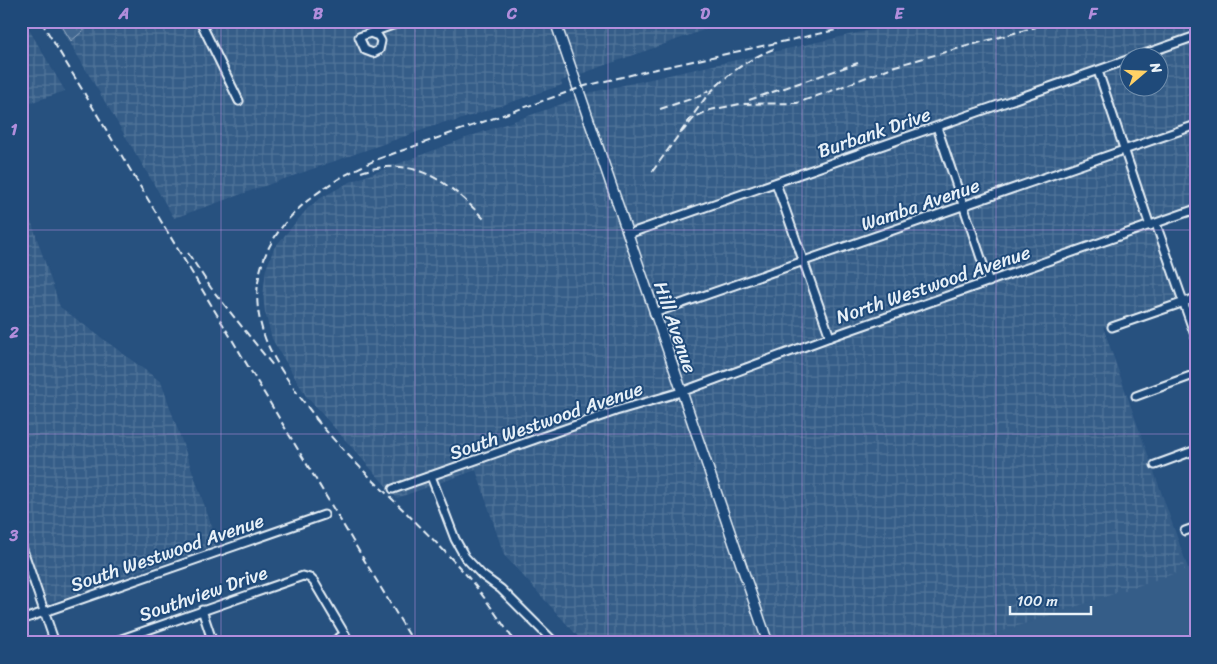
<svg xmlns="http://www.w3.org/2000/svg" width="1217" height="664" font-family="Sriracha,sans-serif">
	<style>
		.built { fill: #355d88 }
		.industrial { fill: url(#industrial-grid); fill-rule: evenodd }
		.forest { fill: url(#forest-crowns); stroke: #96acc4 }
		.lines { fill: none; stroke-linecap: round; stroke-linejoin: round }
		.minor-casing { stroke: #e8f1f8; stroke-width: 11 }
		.major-casing { stroke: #e8f1f8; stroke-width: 12 }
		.minor { stroke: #1f4a7a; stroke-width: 7 }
		.major { stroke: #1f4a7a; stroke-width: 9 }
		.rail { stroke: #e8f1f8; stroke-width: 2; stroke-dasharray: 8 4; stroke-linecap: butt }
		.grid { fill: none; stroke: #b28edc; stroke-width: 1; stroke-opacity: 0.55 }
		.labels { text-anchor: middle; stroke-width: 4; stroke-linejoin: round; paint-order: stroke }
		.street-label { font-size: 19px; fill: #e8f1f8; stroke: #1f4a7a }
		.neatline { fill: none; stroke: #b28edc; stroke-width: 2 }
		.grid-label { font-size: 16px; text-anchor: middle; font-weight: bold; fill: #b28edc }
	</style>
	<defs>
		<pattern id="industrial-grid" width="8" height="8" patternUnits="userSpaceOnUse" patternTransform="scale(1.25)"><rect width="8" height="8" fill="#355d88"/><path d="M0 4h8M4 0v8" fill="none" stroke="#52759a"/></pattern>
		<pattern id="forest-crowns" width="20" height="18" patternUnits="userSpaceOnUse" patternTransform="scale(1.25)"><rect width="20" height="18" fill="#436891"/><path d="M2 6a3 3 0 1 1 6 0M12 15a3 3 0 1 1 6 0" fill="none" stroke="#5e7ea1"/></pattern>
	</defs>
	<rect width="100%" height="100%" fill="#27517f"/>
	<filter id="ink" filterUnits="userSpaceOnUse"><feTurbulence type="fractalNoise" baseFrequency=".02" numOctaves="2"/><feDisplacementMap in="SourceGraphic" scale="10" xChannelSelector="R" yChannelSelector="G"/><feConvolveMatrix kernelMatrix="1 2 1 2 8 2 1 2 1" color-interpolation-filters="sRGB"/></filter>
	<g filter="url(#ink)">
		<!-- built -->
		<polygon class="built" points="1103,327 1188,568 1196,566 1196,643 968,643 1106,596"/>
		<!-- industrial -->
		<g class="industrial">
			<polygon points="21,21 24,21 65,91 21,106"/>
			<polygon points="57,21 729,21 561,81 562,85 453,122 448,121 174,218"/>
			<path d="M912 21H1196V215L1162 227 1186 297 1103 327 1185 570 968 643H584L504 555 476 470 397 498 306 396 272 339 265 312 263 295 266 269 274 248 308 208 319 199 350 182 466 138 562 104 588 93ZM1130 58H1160V88H1130Z"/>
			<polygon points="21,191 60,307 161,382 218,544 37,607 21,561"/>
		</g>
		<!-- forest -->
		<polygon class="forest" points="59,21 85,21 88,27 71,41"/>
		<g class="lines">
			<!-- minor casing -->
			<g class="minor-casing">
				<g id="minor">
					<polyline points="200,21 239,101"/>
					<polyline points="370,33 378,36 381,41 379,50 373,53 365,50 359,37 404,21"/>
					<polyline points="1133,58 1196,36"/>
					<polyline points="1098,71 1150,226"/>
					<polyline points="937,127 989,282"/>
					<polyline points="776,183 830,337"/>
					<polyline points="1156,224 1196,338"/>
					<polyline points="628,234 1130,59"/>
					<polyline points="654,313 1196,125"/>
					<polyline points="1112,327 1196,298"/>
					<polyline points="1136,396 1196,374"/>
					<polyline points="1155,465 1196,450"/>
					<polyline points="431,476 455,539 465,557 482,575 501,589 555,643"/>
					<polyline points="393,489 616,411 681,392 830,337 1196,209"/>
					<polyline points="1185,531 1196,527"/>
					<polyline points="21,544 55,643"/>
					<polyline points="202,610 213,643"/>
					<polyline points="21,620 324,515"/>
					<polyline points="110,643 303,576 310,578 314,582 350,643"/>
					<polyline points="331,643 345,634"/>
				</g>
			</g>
			<!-- major casing -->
			<g class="major-casing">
				<polyline id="major" points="555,21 768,643"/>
			</g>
			<!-- minor -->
			<use href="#minor" class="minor"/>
			<!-- major -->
			<use href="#major" class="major"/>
			<!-- rail -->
			<g class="rail">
				<polyline points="41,21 414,643"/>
				<polyline points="749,100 858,63"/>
				<polyline points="660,109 700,96 709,90"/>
				<polyline points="681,133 695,117 710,110 740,104 797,103 831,91 895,66 1036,27"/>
				<path d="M361 172C416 154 451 184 486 221"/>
				<path d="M652 172 706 97C726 75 749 58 776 48"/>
				<polyline points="188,253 211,288 274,367"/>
				<path d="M315 418C360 472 414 517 461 569 482 592 498 618 516 643"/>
				<path d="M319 422C300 397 276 367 265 338 233 249 305 190 378 159L585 86 647 71 878 21"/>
			</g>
		</g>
	</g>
	<!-- grid -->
	<path class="grid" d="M221 21V643M415 21V643M608 21V643M802 21V643M996 21V643M21 230H1196M21 434H1196"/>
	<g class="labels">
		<!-- street labels -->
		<g class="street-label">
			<text transform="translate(874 132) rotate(-19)" y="7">Burbank Drive</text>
			<text transform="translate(920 204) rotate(-19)" y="7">Wamba Avenue</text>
			<text transform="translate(933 284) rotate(-19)" y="7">North Westwood Avenue</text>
			<text transform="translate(676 327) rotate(71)" y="7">Hill Avenue</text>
			<text transform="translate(546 420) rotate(-19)" y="7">South Westwood Avenue</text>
			<text transform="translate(167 552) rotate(-19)" y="7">South Westwood Avenue</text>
			<text transform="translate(203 593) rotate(-19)" y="7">Southview Drive</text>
		</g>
	</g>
	<!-- margin -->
	<rect width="1217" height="664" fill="none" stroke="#1f4a7a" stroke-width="55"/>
	<!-- north arrow -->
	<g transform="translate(1144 72) rotate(71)"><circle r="24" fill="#1f4a7a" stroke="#6f8dac"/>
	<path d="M0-4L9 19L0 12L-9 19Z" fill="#ffd166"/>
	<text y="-8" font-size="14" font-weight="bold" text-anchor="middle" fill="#e8f1f8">N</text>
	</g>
	<!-- scale -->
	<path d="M1010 606v8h81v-8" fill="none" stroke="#e8f1f8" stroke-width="2.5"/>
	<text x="1017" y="606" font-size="15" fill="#e8f1f8" stroke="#1f4a7a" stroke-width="4" paint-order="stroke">100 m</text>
	<rect x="28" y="28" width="1162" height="608" class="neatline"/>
	<g class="grid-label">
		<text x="124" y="19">A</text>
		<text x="318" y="19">B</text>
		<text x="512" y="19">C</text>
		<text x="705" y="19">D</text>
		<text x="899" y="19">E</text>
		<text x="1093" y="19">F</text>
		<text x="14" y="135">1</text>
		<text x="14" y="338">2</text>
		<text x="14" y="541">3</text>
	</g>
</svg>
